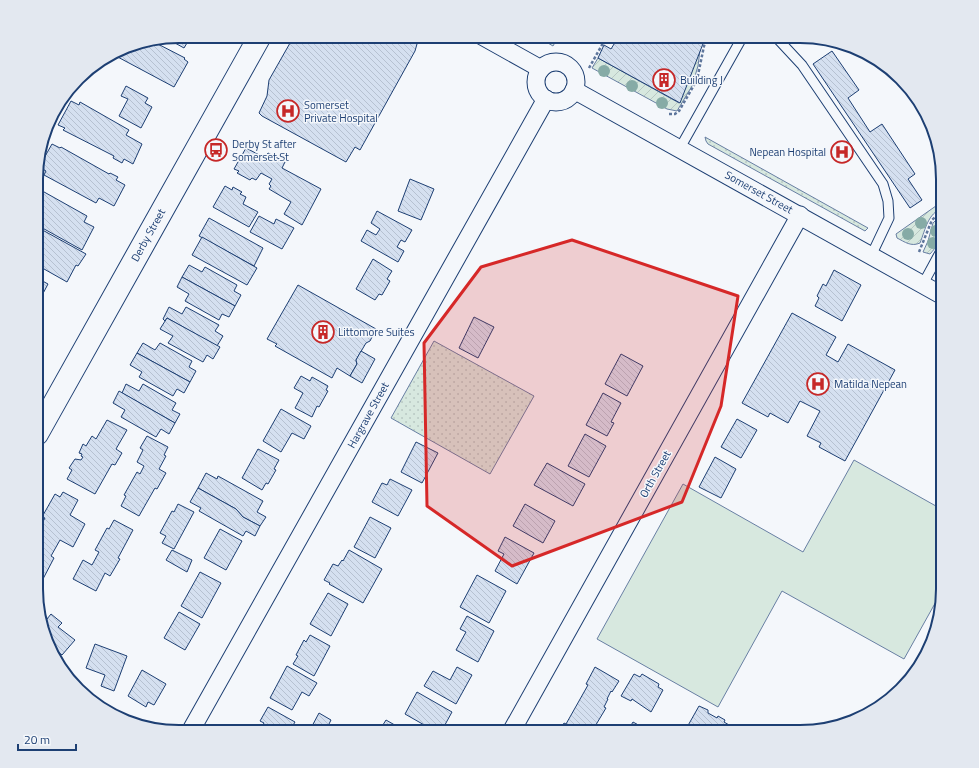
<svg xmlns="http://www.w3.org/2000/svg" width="979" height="768" font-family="'Titillium Web',sans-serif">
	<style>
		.grass { fill: url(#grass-dots); stroke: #687fa3 }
		.park { fill: #d7e8df; stroke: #687fa3 }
		.garden { fill: url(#garden-furrows); stroke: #687fa3 }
		.building { fill: url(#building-back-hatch); stroke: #1d3f73 }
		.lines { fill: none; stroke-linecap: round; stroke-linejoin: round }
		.service-casing { stroke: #1d3f73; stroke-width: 11 }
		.minor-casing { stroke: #1d3f73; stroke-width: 19 }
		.tertiary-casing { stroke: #1d3f73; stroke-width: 24 }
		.path { stroke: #5e769c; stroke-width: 2.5; stroke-dasharray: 3 2; stroke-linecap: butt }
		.service { stroke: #f4f7fb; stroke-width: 9 }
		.minor { stroke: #f4f7fb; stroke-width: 17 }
		.tertiary { stroke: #f4f7fb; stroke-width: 22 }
		.tree { fill: #86aba6 }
		.marked { fill: #d62828; fill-opacity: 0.2; stroke: #d62828; stroke-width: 3; stroke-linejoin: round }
		.labels { text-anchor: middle; stroke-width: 3; stroke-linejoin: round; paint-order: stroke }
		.poi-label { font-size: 11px; fill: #1d3f73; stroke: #f4f7fb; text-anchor: start }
		.street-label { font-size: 11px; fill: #1d3f73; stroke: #f4f7fb }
		.rim { fill: none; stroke: #1d3f73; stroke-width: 2 }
	</style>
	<defs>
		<pattern id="grass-dots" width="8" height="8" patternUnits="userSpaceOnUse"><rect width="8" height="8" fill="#d7e8df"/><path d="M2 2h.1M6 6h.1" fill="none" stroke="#b8c8c3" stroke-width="1.8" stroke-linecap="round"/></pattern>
		<pattern id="garden-furrows" width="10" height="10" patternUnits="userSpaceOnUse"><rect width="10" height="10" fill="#d7e8df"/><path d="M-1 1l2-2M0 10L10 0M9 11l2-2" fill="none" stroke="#b8c8c3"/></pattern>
		<pattern id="building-back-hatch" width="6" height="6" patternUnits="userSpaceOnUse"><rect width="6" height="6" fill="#d5e0f0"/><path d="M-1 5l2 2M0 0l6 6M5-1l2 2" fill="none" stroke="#b6c1d1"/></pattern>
	</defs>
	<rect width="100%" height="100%" fill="#f4f7fb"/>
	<!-- grass -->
	<g class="grass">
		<polygon points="705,137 868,228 865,231 708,144 706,141"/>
		<polygon points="434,341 534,396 490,474 391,418"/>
	</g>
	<!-- park -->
	<polygon class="park" points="854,460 943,510 943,589 904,659 782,591 718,707 597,639 683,484 803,552"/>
	<!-- garden -->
	<g class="garden">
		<polygon points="536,36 555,36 555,38 557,39 553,46"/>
		<polygon points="700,50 698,66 692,86 677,111 667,109 592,68 598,58 679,103"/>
		<path d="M943 201V207C927 215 926 228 920 243 911 247 905 242 897 238L896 234Z"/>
		<path d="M943 213C943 232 943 240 930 254L923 252 928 241 933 223Z"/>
	</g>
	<!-- building -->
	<g class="building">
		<polygon points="179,36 199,36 197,41 190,38 184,48 166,38"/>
		<polygon points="294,36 374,36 377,38 379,36 407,36 415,41 417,44 415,51 360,150 355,147 346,162 262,116 259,113 267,96 269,80"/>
		<polygon points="619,36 706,36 680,103 598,58 604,45 611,49"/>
		<polygon points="152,41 185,58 184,59 188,62 174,87 114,55 133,44"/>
		<polygon points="832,51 859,90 848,98 870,132 882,124 915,174 908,179 922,200 910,208 813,64"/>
		<polygon points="126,86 148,98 145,103 152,107 141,128 119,116 128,99 121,96"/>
		<polygon points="71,101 79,105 80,102 129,130 126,135 142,144 133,164 124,159 122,163 113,158 114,156 63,130 65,128 58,125"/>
		<polygon points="52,144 60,148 61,147 109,174 110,173 118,177 116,180 125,185 114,206 99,198 96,203 44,175 46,171 39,167"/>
		<polygon points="246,148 265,158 268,153 285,162 282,168 321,189 302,225 284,214 291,202 269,189 271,186 269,184 272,179 261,173 256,180 252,178 250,180 237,173 239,171 234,169"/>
		<polygon points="410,179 434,189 421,220 398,211"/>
		<polygon points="225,186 232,190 233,187 242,192 240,194 246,197 243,204 258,212 249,227 213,207"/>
		<polygon points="37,188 87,216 84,222 94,227 82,250 37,225"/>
		<polygon points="377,211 412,230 405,242 401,240 397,247 404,251 398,262 361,241 367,230 376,235 380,229 371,223"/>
		<polygon points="259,216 274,224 276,219 294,228 282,249 250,232"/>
		<polygon points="209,218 263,248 254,266 199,236"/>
		<polygon points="37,227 86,254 78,266 76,265 67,282 37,265"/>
		<polygon points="202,237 257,268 247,285 192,255"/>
		<polygon points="373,259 392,271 387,279 390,281 382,295 379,294 375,300 356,289"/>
		<polygon points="189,265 202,272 205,267 237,285 234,291 241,295 235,306 182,277"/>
		<polygon points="834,270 861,285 842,321 815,306 819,298 817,296 823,284 826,286"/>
		<polygon points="182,277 235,306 229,317 222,314 219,320 185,301 189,294 177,287"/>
		<polygon points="37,278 48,284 38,303 37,302"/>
		<polygon points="298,285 376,329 370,341 366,343 356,360 357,364 350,376 337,368 332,378 275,346 277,344 267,339"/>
		<polygon points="169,307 182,314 186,307 219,325 215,331 223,336 217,346 167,318 165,321 163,319"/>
		<polygon points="792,313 836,337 826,355 838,362 848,344 895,370 845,461 819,447 821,443 807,436 820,411 800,401 788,423 770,413 768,417 742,403"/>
		<polygon points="474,317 494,327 478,358 459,348"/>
		<polygon points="167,318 220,347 213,359 207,355 203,362 168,343 173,336 160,329"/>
		<polygon points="143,343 155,350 160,343 192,361 189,367 196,371 190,382 137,353"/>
		<polygon points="361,351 375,359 362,383 350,376 357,364 356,360"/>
		<polygon points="137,353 190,382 184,393 177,389 173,396 139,377 142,372 130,365"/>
		<polygon points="621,354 643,366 627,396 605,384"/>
		<polygon points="301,376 310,381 312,377 328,386 326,390 328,391 319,407 317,406 312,417 295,408 303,393 294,388"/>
		<polygon points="126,384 139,391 143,384 176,403 172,410 180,414 175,423 122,393"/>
		<polygon points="119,391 175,423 169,434 161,429 156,437 121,417 125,410 113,403"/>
		<polygon points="603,393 621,403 611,422 614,423 607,436 586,425"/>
		<polygon points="281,409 311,426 304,439 292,433 281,452 263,441"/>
		<polygon points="737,419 757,430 741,458 721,447"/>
		<polygon points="107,420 127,430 116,449 122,453 115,465 112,464 95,494 67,479 72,470 69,468 75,459 81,460 83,457 81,456 82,454 79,453 83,444 86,446 92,436 96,439"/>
		<polygon points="585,434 606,446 589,477 568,466"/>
		<polygon points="147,436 168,447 164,455 166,456 159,469 166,473 157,489 155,488 139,516 121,506 126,496 124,495 137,472 140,474 144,466 137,462 143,450 140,448"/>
		<polygon points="416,442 438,453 422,483 401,472"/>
		<polygon points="258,449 279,460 274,469 276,470 268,484 266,483 262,490 242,478"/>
		<polygon points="715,457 736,469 721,498 699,487"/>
		<polygon points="547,463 585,484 573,506 534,485"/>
		<polygon points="206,473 217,479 218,476 263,501 257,512 266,517 260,526 243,517 236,509 198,488"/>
		<polygon points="390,479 412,490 398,516 372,502 382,483 387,485"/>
		<polygon points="198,488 236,509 243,517 260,526 255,536 246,531 243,536 199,511 201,508 190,502"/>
		<polygon points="63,492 78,500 70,515 85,524 73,547 60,540 51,556 54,558 43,579 36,575 36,534 45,518 42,517 55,494 60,497"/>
		<polygon points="178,504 194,512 174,549 162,543 166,536 160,533 172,511 174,512"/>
		<polygon points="525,504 555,521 543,543 513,526"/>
		<polygon points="370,517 391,528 375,558 354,547"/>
		<polygon points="114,520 133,530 118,558 120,559 110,576 105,573 96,591 73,579 83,560 92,565 99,552 95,550 107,528 109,529"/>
		<polygon points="220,529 242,541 226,570 204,558"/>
		<polygon points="505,537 534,553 517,584 495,571 504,554 498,551"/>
		<polygon points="172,550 192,560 187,572 166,560"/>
		<polygon points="349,550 382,569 363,603 329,584 330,583 324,580 333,564 338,566 342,560 343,561"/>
		<polygon points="200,572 221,583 202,618 181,606"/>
		<polygon points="477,575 506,591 489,623 460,607"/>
		<polygon points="328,593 348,604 331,636 310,624"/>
		<polygon points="179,612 200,624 185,650 164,638"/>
		<polygon points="51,614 62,623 58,627 75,640 62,655 52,647 50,649 43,624"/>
		<polygon points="467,616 494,631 478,662 456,650 466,632 460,629"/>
		<polygon points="310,635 330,646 314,676 293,664 298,656 296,655 304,640 306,642"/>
		<polygon points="95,644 127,656 114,691 101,686 105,675 86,668"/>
		<polygon points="287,666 317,683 309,696 302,692 292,710 270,698"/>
		<polygon points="457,667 472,675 456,704 424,686 433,671 450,680"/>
		<polygon points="595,667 619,681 612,692 611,691 607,699 608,699 604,707 606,708 594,728 591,732 559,732 564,723 566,724 588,685 586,684"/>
		<polygon points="142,670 166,684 154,705 148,702 146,707 128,696"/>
		<polygon points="634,674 640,677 642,674 659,684 658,687 663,690 651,712 632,699 631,701 621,696"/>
		<polygon points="417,692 452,712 441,732 429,732 424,729 426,726 405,714"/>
		<polygon points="699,706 708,710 708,713 717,718 718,716 725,720 724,722 741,732 692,732 686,729"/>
		<polygon points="268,707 295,722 289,732 259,732 264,723 260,721"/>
		<polygon points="319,713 331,720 325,732 319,732 311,728"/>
		<polygon points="386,720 400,728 398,732 388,732 381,728"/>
		<polygon points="633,722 651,732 627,732"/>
	</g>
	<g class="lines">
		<!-- service casing -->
		<g class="service-casing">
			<g id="service">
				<polyline points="775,36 802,65 883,184 888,201 889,218 871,256"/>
				<polyline points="680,148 743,36"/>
				<polyline points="923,284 943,247"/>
				<polyline points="936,292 943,278"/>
			</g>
		</g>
		<!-- minor casing -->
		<g class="minor-casing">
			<g id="minor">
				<polyline points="482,36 541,69"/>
				<circle cx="556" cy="82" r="20"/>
				<polyline points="574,90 943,296"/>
				<polyline points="190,732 546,99"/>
				<polyline points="511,732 800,215"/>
			</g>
		</g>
		<!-- tertiary casing -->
		<g class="tertiary-casing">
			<polyline id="tertiary" points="37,434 260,36"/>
		</g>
		<!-- path -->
		<g class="path">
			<polyline points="589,68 607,36"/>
			<polyline points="669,114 675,114 679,111 697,80 704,46 709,36"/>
			<polyline points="919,252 932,220 943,210"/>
		</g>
		<!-- service -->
		<use href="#service" class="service"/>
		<!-- minor -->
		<use href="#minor" class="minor"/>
		<!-- tertiary -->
		<use href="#tertiary" class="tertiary"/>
	</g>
	<!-- trees -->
	<g class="tree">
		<circle cx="604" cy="71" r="6"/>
		<circle cx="632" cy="86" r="6"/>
		<circle cx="662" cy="103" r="6"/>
		<circle cx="921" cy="223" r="6"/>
		<circle cx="936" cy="231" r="6"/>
		<circle cx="908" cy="234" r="6"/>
		<circle cx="933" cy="243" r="6"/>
	</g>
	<!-- marked area -->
	<path class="marked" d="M572 240 738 296 721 406 682 502 512 566 427 506 424 343 481 267Z"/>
	<!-- icons -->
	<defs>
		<g id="building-ring" transform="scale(1.15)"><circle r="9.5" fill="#f4f7fb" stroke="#c62828" stroke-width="1.5"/><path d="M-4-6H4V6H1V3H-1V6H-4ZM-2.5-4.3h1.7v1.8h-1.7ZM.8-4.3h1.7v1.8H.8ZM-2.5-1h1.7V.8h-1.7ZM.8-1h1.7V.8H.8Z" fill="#c62828"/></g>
		<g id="hospital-ring" transform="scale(1.15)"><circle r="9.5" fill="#f4f7fb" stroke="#c62828" stroke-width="1.5"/><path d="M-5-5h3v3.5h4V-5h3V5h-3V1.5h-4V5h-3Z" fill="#c62828"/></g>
		<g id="bus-ring" transform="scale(1.15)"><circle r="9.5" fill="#f4f7fb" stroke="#c62828" stroke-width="1.5"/><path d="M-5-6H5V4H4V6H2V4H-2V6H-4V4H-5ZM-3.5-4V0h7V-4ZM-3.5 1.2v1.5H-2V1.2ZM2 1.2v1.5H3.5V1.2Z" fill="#c62828"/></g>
	</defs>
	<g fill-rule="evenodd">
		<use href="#building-ring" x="664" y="80"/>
		<use href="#hospital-ring" x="288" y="111"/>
		<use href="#bus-ring" x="216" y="150"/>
		<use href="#hospital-ring" x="842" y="152"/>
		<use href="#building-ring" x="323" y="332"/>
		<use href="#hospital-ring" x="818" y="384"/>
	</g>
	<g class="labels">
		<!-- poi labels -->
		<g class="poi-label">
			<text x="680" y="84">Building J</text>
			<text x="304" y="109">Somerset<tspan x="304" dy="13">Private Hospital</tspan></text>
			<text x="232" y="148">Derby St after<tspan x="232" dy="13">Somerset St</tspan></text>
			<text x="826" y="156" text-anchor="end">Nepean Hospital</text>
			<text x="338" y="336">Littomore Suites</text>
			<text x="834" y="388">Matilda Nepean</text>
		</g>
		<!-- street labels -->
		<g class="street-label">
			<text transform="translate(759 192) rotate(29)" y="4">Somerset Street</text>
			<text transform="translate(148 235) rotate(-61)" y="4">Derby Street</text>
			<text transform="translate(368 415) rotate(-61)" y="4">Hargrave Street</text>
			<text transform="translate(655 474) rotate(-61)" y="4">Orth Street</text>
		</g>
	</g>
	<!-- crop -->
	<path d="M0 0H979V768H0ZM179 43H800A136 136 0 0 1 936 179V589A136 136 0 0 1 800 725H179A136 136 0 0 1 43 589V179A136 136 0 0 1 179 43Z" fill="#e3e8f0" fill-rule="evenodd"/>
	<path class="rim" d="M179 43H800A136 136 0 0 1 936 179V589A136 136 0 0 1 800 725H179A136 136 0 0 1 43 589V179A136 136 0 0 1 179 43Z"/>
	<!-- scale -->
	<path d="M18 744v6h58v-6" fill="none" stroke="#1d3f73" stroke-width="2"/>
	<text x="24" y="744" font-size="12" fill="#1d3f73" stroke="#f4f7fb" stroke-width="3" paint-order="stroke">20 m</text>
</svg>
